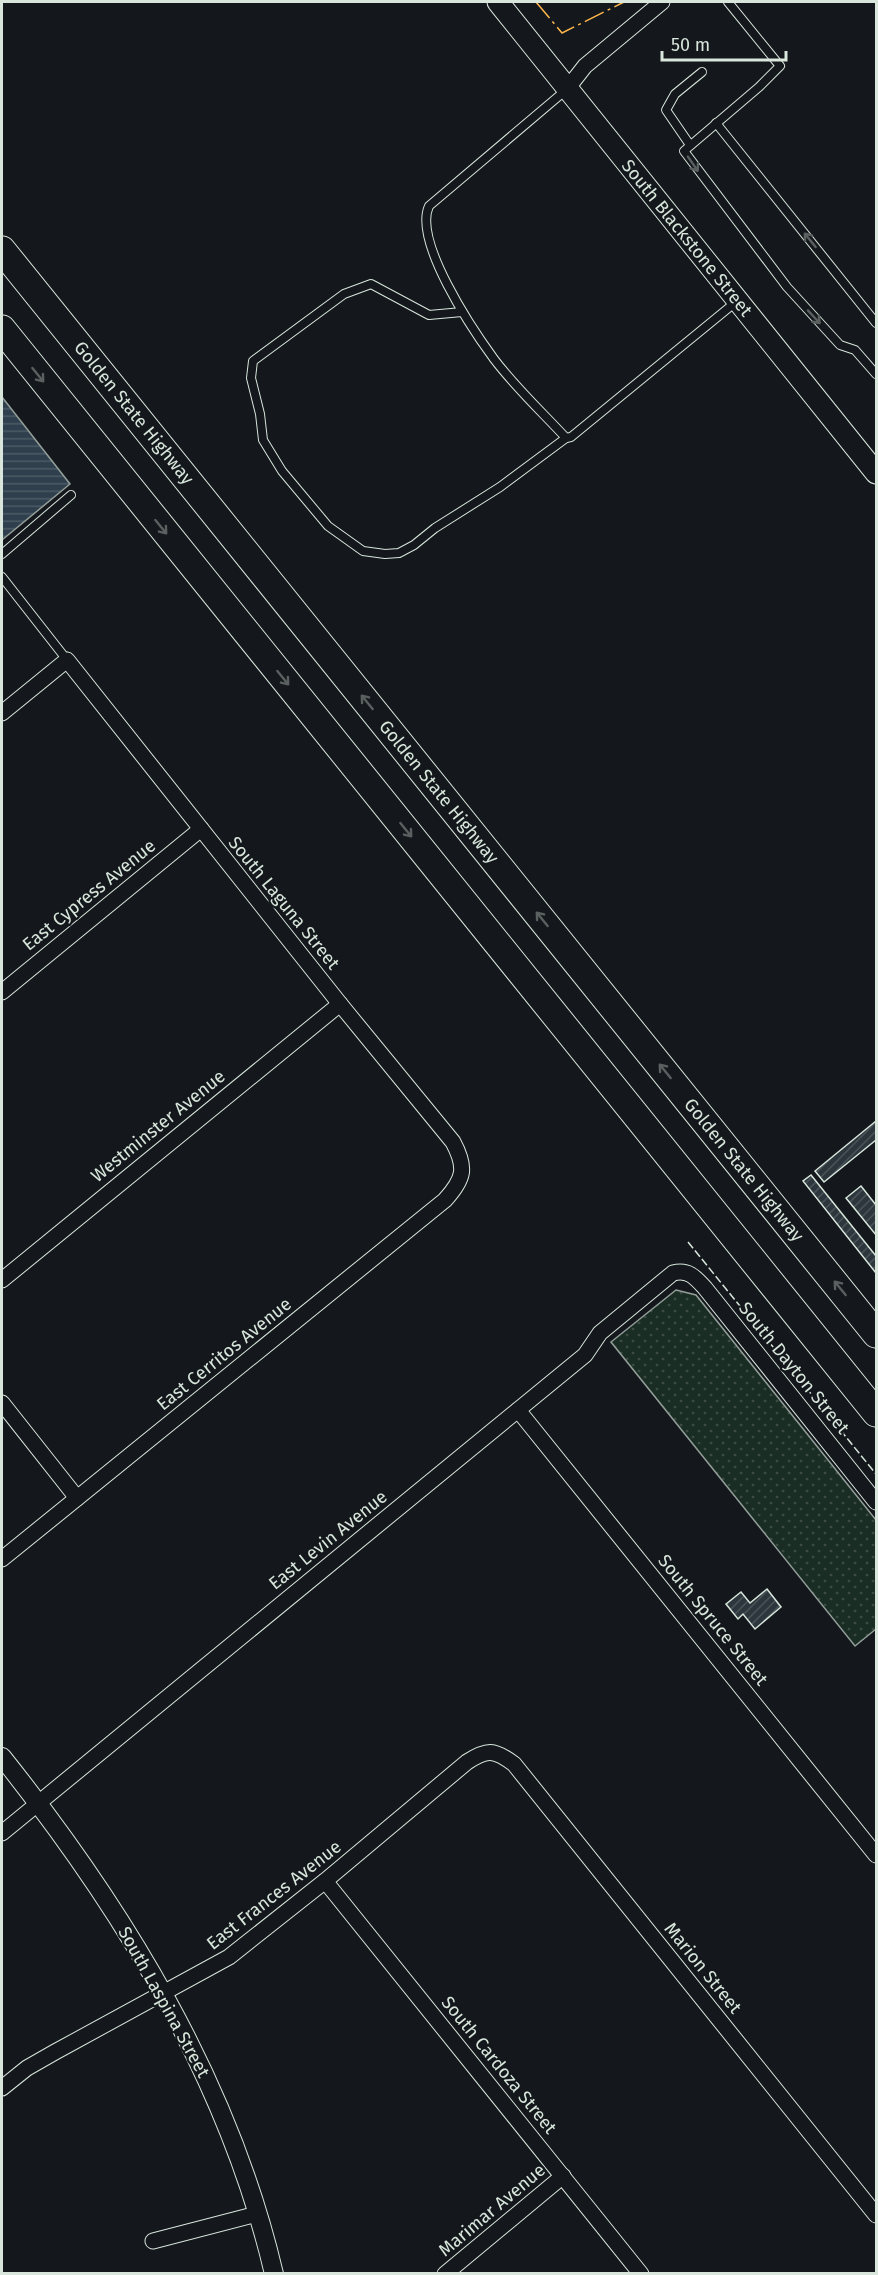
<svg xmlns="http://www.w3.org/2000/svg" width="878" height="2275" font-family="'Fira Sans',sans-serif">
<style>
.grass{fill:url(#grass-dots);stroke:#939e99;stroke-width:1.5}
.water{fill:url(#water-rules);stroke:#939e99;stroke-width:1.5}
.building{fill:url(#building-hatch);stroke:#d8e6dc;stroke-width:1.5}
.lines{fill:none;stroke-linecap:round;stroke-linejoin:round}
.service-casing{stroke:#d8e6dc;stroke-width:10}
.minor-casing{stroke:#d8e6dc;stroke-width:17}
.tertiary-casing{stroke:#d8e6dc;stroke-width:20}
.secondary-casing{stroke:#d8e6dc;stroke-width:23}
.motorway-casing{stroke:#d8e6dc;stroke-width:29}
.service{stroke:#14181c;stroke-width:8}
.minor{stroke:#14181c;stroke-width:15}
.tertiary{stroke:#14181c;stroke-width:18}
.secondary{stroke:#14181c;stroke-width:21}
.motorway{stroke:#14181c;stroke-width:27}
.fence{stroke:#d8e6dc;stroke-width:1.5;stroke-dasharray:8 3;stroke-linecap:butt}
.power{stroke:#ffb74d;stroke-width:1.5;stroke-dasharray:21 4.5 3 4.5;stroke-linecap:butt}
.oneway{stroke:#59605f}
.labels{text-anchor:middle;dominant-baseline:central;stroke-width:4.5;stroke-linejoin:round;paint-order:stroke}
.street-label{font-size:18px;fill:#d8e6dc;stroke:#14181c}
</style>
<defs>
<pattern id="grass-dots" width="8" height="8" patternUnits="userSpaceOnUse" patternTransform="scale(1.5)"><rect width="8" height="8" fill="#1a2d24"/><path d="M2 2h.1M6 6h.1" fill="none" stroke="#3b4b43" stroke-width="1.8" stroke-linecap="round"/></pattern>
<pattern id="water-rules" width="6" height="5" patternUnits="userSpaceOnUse" patternTransform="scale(1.5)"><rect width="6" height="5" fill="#2f3f4d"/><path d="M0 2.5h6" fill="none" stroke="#4c5b66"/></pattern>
<pattern id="building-hatch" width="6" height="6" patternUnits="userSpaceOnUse" patternTransform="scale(1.5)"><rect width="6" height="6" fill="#2c363c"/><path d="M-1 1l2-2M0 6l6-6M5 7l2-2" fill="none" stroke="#4a5358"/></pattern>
</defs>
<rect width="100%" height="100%" fill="#14181c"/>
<path class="grass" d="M676 1290 696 1295 876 1520V1629L855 1646 611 1342Z"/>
<path class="water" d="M2 397 70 484 2 540Z"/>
<g class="building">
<path d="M876 1121V1140L824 1182 815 1171Z"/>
<path d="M811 1175 876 1256V1273L803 1181Z"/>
<path d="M861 1186 876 1205V1235L846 1198Z"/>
<path d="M767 1589 781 1607 755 1629 743 1614 738 1619 726 1604 741 1592 750 1603Z"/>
</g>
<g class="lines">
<defs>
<g id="service">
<path d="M728 2 780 66 759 87 684 151 787 287 840 345 855 350 876 374"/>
<path d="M566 90 429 206C413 241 472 329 494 359 515 387 542 412 566 438L571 437 737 301"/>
<path d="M716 123 876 323"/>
<path d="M690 145 666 110 675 94 702 72"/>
<path d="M462 312 429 315 371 284 344 294 253 361 251 378 260 414 263 440 282 471 328 526 363 551 385 554 399 553 414 545 435 528 500 487 566 438"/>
<path d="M2 554 71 495"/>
<path d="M2 577 67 660"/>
</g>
<g id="minor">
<path d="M567 89 585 66 662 2"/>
<path d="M2 713 67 660 340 1004 453 1142C467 1168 464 1179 445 1200L2 1559"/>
<path d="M2 992 201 829"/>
<path d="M2 1280 340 1004"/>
<path d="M2 1403 77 1498"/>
<path d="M518 1410 876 1855"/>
<path d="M2 1833 585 1355 600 1333 673 1273C688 1269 695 1277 705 1288L876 1502"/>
<path d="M325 1881 641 2274"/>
<path d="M2 2088 27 2068 55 2052 229 1957 325 1881 467 1762C487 1749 494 1749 514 1764L876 2215"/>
<path d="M153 2241 257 2214"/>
<path d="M445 2274 563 2176"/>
</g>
<path id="tertiary" d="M2 1757C124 1910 229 2081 274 2274"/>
<path id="secondary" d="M498 2 876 473"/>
<g id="motorway">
<path d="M2 250 876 1334"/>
<path d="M2 329 876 1413"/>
</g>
</defs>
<use href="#service" class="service-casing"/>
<use href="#minor" class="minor-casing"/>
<use href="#tertiary" class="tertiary-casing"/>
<use href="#secondary" class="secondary-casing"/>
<use href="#motorway" class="motorway-casing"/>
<use href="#service" class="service"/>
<use href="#minor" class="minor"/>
<use href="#tertiary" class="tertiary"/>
<use href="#secondary" class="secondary"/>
<use href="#motorway" class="motorway"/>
<path class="fence" d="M688 1242 876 1474"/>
<path class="power" d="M536 2 562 33 624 2"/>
</g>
<defs><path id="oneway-shaft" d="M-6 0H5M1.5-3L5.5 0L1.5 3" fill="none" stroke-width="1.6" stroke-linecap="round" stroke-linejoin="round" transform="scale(1.5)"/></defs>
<g class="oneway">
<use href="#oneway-shaft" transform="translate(693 164) rotate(55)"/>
<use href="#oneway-shaft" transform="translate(810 240) rotate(-129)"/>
<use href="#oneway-shaft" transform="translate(814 317) rotate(47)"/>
<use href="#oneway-shaft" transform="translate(38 375) rotate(51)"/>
<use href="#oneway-shaft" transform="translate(161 527) rotate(51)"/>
<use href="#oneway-shaft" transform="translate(283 678) rotate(51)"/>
<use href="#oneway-shaft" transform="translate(367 702) rotate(-129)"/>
<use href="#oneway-shaft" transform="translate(406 830) rotate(51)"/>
<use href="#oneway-shaft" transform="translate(542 919) rotate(-129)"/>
<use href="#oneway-shaft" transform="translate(665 1071) rotate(-129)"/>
<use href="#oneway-shaft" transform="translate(840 1288) rotate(-129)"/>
</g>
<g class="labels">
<g class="street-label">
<text transform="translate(687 238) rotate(51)">South Blackstone Street</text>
<text transform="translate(134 413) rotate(51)">Golden State Highway</text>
<text transform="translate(439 792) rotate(51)">Golden State Highway</text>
<text transform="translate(89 895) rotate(-39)">East Cypress Avenue</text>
<text transform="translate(284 903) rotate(51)">South Laguna Street</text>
<text transform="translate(158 1126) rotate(-39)">Westminster Avenue</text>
<text transform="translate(744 1170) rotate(51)">Golden State Highway</text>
<text transform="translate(224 1354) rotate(-39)">East Cerritos Avenue</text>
<text transform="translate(794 1368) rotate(51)">South Dayton Street</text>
<text transform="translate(328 1540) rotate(-39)">East Levin Avenue</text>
<text transform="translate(713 1620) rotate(51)">South Spruce Street</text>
<text transform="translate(274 1895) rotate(-38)">East Frances Avenue</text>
<text transform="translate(703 1968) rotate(51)">Marion Street</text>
<text transform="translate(164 2002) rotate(61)">South Laspina Street</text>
<text transform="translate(499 2065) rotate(51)">South Cardoza Street</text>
<text transform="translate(492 2210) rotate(-40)">Marimar Avenue</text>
</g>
</g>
<rect width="878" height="2275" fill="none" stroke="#d8e6dc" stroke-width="6"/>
<path d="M662 51v9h124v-9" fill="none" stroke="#d8e6dc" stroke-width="3"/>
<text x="671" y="51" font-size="18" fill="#d8e6dc" stroke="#14181c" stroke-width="4.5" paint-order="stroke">50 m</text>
</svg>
